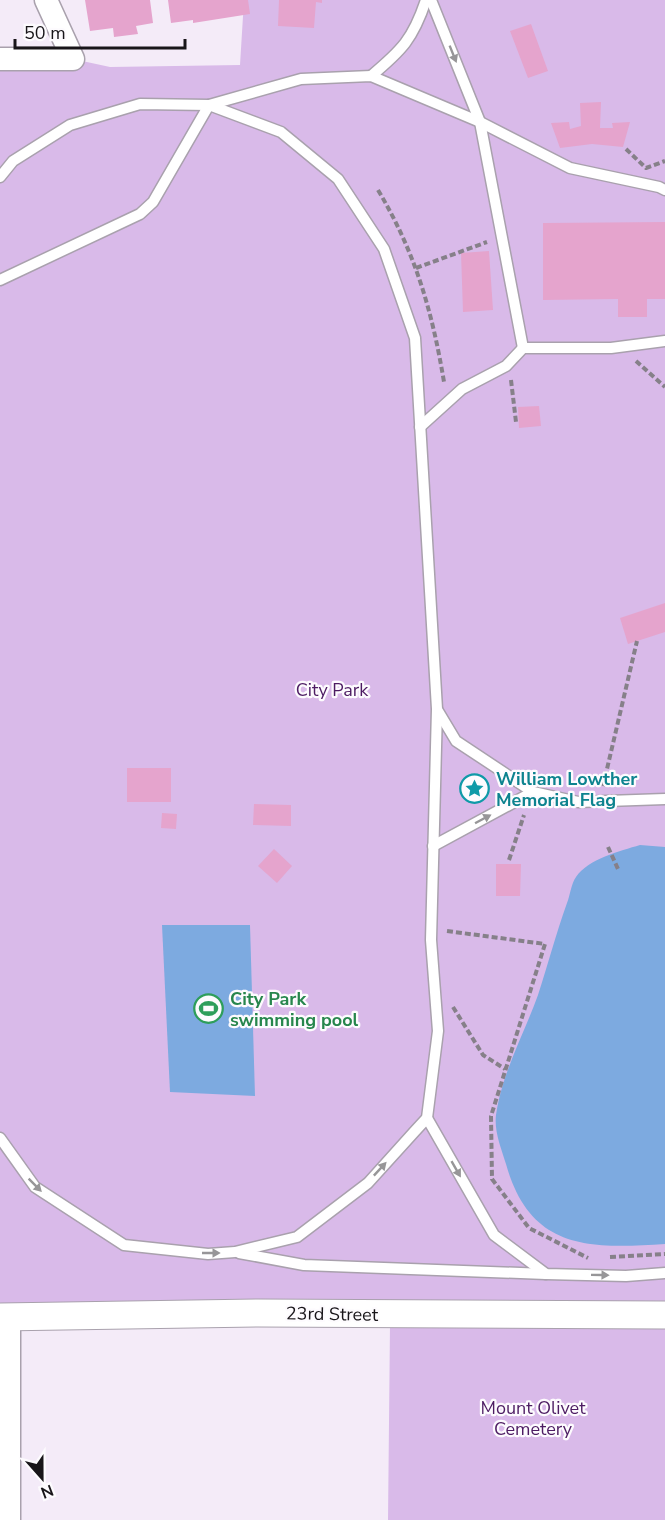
<svg xmlns="http://www.w3.org/2000/svg" width="665" height="1520" font-family="'Nunito Sans',sans-serif">
<style>
.green{fill:#d9bae9}
.water{fill:#7daae0}
.building{fill:#e5a4cd}
.lines{fill:none;stroke-linecap:round;stroke-linejoin:round}
.service-casing{stroke:#a9a1ad;stroke-width:13}
.minor-casing{stroke:#a9a1ad;stroke-width:25}
.tertiary-casing{stroke:#a9a1ad;stroke-width:29}
.path{stroke:#868089;stroke-width:4;stroke-dasharray:6 3;stroke-linecap:butt}
.service{stroke:#fff;stroke-width:10}
.minor{stroke:#fff;stroke-width:22}
.tertiary{stroke:#fff;stroke-width:27}
.oneway{fill:#979698}
.labels{text-anchor:middle;dominant-baseline:central;stroke-width:4.5;stroke-linejoin:round;paint-order:stroke}
.park-label{font-size:18px;fill:#4d1c63;stroke:#fdfbfe}
.culture-label{font-size:18px;font-weight:bold;fill:#0d838f;stroke:#fdfbfe;text-anchor:start}
.leisure-label{font-size:18px;font-weight:bold;fill:#27864d;stroke:#fdfbfe;text-anchor:start}
.street-label{font-size:18px;fill:#181519;stroke:#fdfbfe}
</style>
<rect width="100%" height="100%" fill="#f4ebf8"/>
<path class="green" d="M244 0H665V1520H388L390 1325 0 1317V59H73L110 67 240 65Z"/>
<g class="water">
<path d="M640 845 665 847V1244C589 1249 530 1250 506 1164 501 1148 494 1131 496 1115 502 1073 524 1034 538 995 548 964 556 934 567 903 570 896 571 884 576 877 588 859 620 851 640 845Z"/>
<path d="M162 925H250L255 1096 170 1092Z"/>
</g>
<g class="building">
<path d="M85 0H150L153 23 136 26 138 34 114 37 113 28 90 31Z"/>
<path d="M168 0H248L250 14 193 23V20L171 23Z"/>
<path d="M279 0H322V3L316 2 314 28 278 26Z"/>
<path d="M531 24 548 71 528 78 510 31Z"/>
<path d="M601 102 600 128H613L612 123 630 122 623 147 592 144 560 148 551 123 569 122 570 129 581 126 580 103Z"/>
<path d="M665 222V299H647V317H618V299L543 300V223Z"/>
<path d="M489 251 493 310 463 312 461 253Z"/>
<path d="M539 406 541 426 519 428 518 407Z"/>
<path d="M665 603V632L628 644 620 618Z"/>
<rect x="127" y="768" width="44" height="34"/>
<path d="M254 804 291 805V826L253 825Z"/>
<path d="M162 813 177 814 176 829 161 828Z"/>
<path d="M274 849 292 866 277 883 258 866Z"/>
<path d="M496 864H521L520 896H496Z"/>
</g>
<g class="lines">
<defs>
<g id="service">
<path d="M431 0 480 122 523 348"/>
<path d="M371 76C402 50 413 39 426 0"/>
<path d="M0 177 13 161 70 125 140 104 209 105 281 132 338 179 384 249 415 338 437 709 431 940 438 1031 427 1118 415 1131 368 1183 297 1237 235 1252 208 1254 124 1245 35 1187 0 1138"/>
<path d="M0 280 140 214 153 202 209 105 301 79 371 76 480 122 570 168 659 187 665 190"/>
<path d="M420 427 462 389 506 366 523 348H611L665 341"/>
<path d="M438 711 456 741 533 792 578 802 665 799"/>
<path d="M433 846 533 792"/>
<path d="M427 1118 494 1235 546 1274 626 1276 665 1273"/>
<path d="M239 1253 304 1265 546 1274"/>
</g>
<g id="minor">
<path d="M0 59H73L46 0"/>
<path d="M9 1520V1317"/>
</g>
<path id="tertiary" d="M0 1317 258 1313 665 1315"/>
</defs>
<use href="#service" class="service-casing"/>
<use href="#minor" class="minor-casing"/>
<use href="#tertiary" class="tertiary-casing"/>
<g class="path">
<path d="M626 149 646 168 665 161"/>
<path d="M378 190C415 252 432 310 444 382"/>
<path d="M416 268 487 242"/>
<path d="M636 361 665 387"/>
<path d="M511 380 516 422"/>
<path d="M603 786 637 641"/>
<path d="M608 847 618 869"/>
<path d="M509 860 524 815"/>
<path d="M447 931 545 944 491 1116 492 1179 529 1228 588 1258"/>
<path d="M453 1007 483 1055 505 1069"/>
<path d="M610 1257 665 1254"/>
</g>
<use href="#service" class="service"/>
<use href="#minor" class="minor"/>
<use href="#tertiary" class="tertiary"/>
</g>
<defs><path id="oneway-solid" d="M-6-.8H1V-3.2L6.5 0L1 3.2V.8H-6Z" transform="scale(1.5)"/></defs>
<g class="oneway">
<use href="#oneway-solid" transform="translate(453 54) rotate(68)"/>
<use href="#oneway-solid" transform="translate(483 819) rotate(-28)"/>
<use href="#oneway-solid" transform="translate(380 1169) rotate(-47)"/>
<use href="#oneway-solid" transform="translate(456 1169) rotate(60)"/>
<use href="#oneway-solid" transform="translate(35 1185) rotate(45)"/>
<use href="#oneway-solid" transform="translate(211 1253)"/>
<use href="#oneway-solid" transform="translate(600 1275) rotate(1)"/>
</g>
<defs>
<symbol id="sight-ring" viewBox="-11 -11 22 22"><circle r="9.5" fill="#fdfbfe" stroke="#0f9aa8" stroke-width="1.5"/><path d="M0-6L1.8-2.2L6-1.7L2.9 1.2L3.7 5.4L0 3.3L-3.7 5.4L-2.9 1.2L-6-1.7L-1.8-2.2Z" fill="#0f9aa8"/></symbol>
<symbol id="stadium-ring" viewBox="-11 -11 22 22"><circle r="9.5" fill="#fdfbfe" stroke="#2e9e5b" stroke-width="1.5"/><path d="M0-5a6.5 5 0 1 0 0 10a6.5 5 0 1 0 0-10ZM-3.5-1.8h7v3.6h-7Z" fill="#2e9e5b"/></symbol>
</defs>
<g fill-rule="evenodd">
<use href="#sight-ring" x="458" y="772" width="33" height="33"/>
<use href="#stadium-ring" x="192" y="992" width="33" height="33"/>
</g>
<g class="labels">
<g class="park-label">
<text x="332" y="690">City Park</text>
<text x="533" y="1408">Mount Olivet<tspan x="533" dy="21">Cemetery</tspan></text>
</g>
<g class="culture-label">
<text x="496" y="779">William Lowther<tspan x="496" dy="21">Memorial Flag</tspan></text>
</g>
<g class="leisure-label">
<text x="230" y="999">City Park<tspan x="230" dy="21">swimming pool</tspan></text>
</g>
<g class="street-label">
<text transform="translate(332 1314) rotate(1)">23rd Street</text>
</g>
</g>
<g transform="translate(42 1478) rotate(159)" stroke="#fdfbfe" stroke-width="4.5" paint-order="stroke">
<path d="M0-4.5L10 22L0 15L-10 22Z" fill="#181519"/>
<text y="-9" font-size="16" font-weight="bold" text-anchor="middle" fill="#181519">N</text>
</g>
<path d="M15 39v9h170v-9" fill="none" stroke="#181519" stroke-width="3"/>
<text x="24" y="39" font-size="18" fill="#181519" stroke="#fdfbfe" stroke-width="4.5" paint-order="stroke">50 m</text>
</svg>
